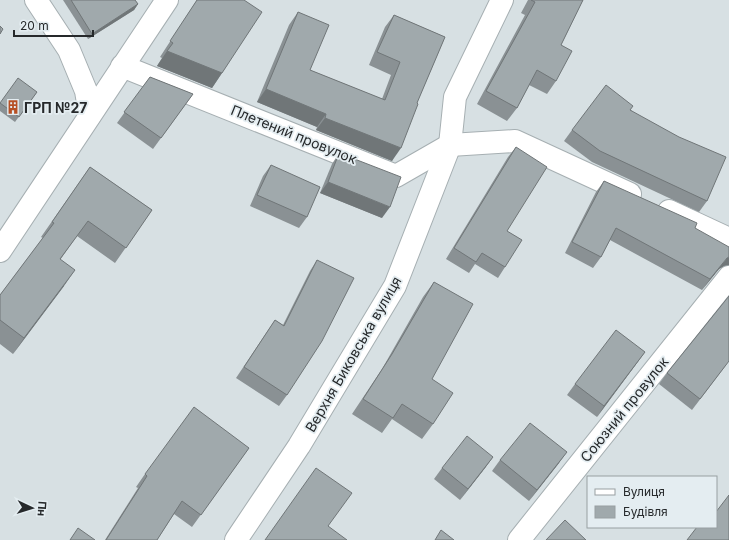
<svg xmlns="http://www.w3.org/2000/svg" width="729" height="540" font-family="Inter,sans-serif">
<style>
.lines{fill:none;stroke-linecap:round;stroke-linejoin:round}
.minor-casing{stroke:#a6afb2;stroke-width:24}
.minor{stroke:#fff;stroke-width:22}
.wall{fill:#8a9194}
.shaded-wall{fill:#707678}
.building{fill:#a0a9ac;stroke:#707678}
.labels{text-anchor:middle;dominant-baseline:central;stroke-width:3.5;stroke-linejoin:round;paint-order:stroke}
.poi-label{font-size:14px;font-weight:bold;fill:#26292b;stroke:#e4edf1;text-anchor:start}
.street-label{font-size:14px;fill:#26292b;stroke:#e4edf1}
</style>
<rect width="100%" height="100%" fill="#d7e0e3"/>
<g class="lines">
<defs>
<g id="minor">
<path d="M36 0 69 50 86 91 90 115"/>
<path d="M122 66 396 176 450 145 515 141 630 194"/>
<path d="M669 211 729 239"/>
<path d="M0 251 167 0"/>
<path d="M236 540 299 446 395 286 450 145 455 97 502 0"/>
<path d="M519 540 729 277"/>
</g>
</defs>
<use href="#minor" class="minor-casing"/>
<use href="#minor" class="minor"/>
</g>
<g class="wall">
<path d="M63 0H135L138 4 134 10 88 39Z"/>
<path d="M197 0H244L222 73 212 88 157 66 162 58 160 57Z"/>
<path d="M528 0H583L561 45 556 81 547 94 529 85 517 108 507 121 477 104 525 15 521 13Z"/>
<path d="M298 12 310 70 382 99 391 75 369 65 385 27 394 15 445 37 392 161 316 130 317 127 257 102 289 25Z"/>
<path d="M150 77 193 94 153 149 117 123Z"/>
<path d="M37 92 15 122 0 111V103Z"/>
<path d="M631 110 707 201 699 212 592 162 564 141 572 130Z"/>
<path d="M516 147 507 231 505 267 498 278 475 264 469 273 446 259 508 157Z"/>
<path d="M339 153 382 218 320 193 332 164Z"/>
<path d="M271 165 307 217 299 228 250 206 263 176Z"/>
<path d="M90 167 152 210 115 263 77 236 60 260 64 286 13 354 0 344V295L43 238 41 237Z"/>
<path d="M604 181 695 228 724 266 719 269 702 290 610 240 601 257 593 268 565 253 596 192Z"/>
<path d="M317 260 287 395 279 406 236 378 275 320 283 325 310 271Z"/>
<path d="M434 282 432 379 433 424 422 439 392 419 382 433 352 414 382 369 423 297Z"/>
<path d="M645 352 597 417 567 395 575 384Z"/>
<path d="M726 365 692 410 659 384 667 373Z"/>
<path d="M249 448 192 527 174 514 157 540H105L138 488 136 487 145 474Z"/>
<path d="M493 457 485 468 460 500 434 479 442 468Z"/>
<path d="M500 460 559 463 529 501 492 471Z"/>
</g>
<g class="shaded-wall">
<path d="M138 4 134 10 88 39 92 34Z"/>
<path d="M167 51 222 73 212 88 157 66Z"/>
<path d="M266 89 326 114 317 127 257 102Z"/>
<path d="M325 118 401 148 392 161 316 130Z"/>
<path d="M328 182 390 207 382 218 320 193Z"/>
<path d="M729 257V265L724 266 719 269 702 290 710 279 727 258Z"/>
<path d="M75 270 64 286 13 354 24 338Z"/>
<path d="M645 352 637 363 597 417 604 406Z"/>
<path d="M567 452 559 463 529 501 537 490Z"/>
<path d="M493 457 485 468 460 500 468 489Z"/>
</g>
<g class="building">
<path d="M71 0H135L138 4 92 34Z"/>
<path d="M197 0H244L262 12 222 73 167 51 173 43 170 41Z"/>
<path d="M531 0H583L561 45 572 51 556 81 537 70 517 108 486 91 535 2Z"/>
<path d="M298 12 329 25 310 70 385 100 400 62 377 52 394 15 445 37 417 103 418 104 401 148 325 118 326 114 266 89Z"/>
<path d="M0 26 3 29 0 34Z"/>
<path d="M150 77 193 94 161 138 124 112Z"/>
<path d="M18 78 37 92 19 117 0 103Z"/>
<path d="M606 85 633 106 630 110 679 137 726 157 707 201 600 151 572 130Z"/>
<path d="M516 147 547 167 507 231 522 240 505 267 482 253 476 262 454 248Z"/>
<path d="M339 153 401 177 390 207 328 182Z"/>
<path d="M271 165 320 187 307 217 257 195Z"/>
<path d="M90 167 152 210 126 248 88 221 60 259 75 270 24 338 0 320V295L54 223 52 222Z"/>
<path d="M604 181 697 223 695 228 729 247V257L727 258 710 279 616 228 601 257 572 242Z"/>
<path d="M317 260 354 278 322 341 287 395 244 367 275 320 284 326Z"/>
<path d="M434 282 473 304 432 379 453 393 433 424 402 404 393 418 363 399 392 354Z"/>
<path d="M729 296V361L700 399 667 373Z"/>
<path d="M616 330 645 352 604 406 575 384Z"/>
<path d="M194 407 249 448 201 515 182 501 157 540H106L147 476 145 474Z"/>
<path d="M530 423 567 452 537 490 500 460Z"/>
<path d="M467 436 493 457 468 489 442 468Z"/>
<path d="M316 468 352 493 328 526 347 540H265Z"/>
<path d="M729 495V540H687L697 527H702L703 528 704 527H716V512Z"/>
<path d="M565 520 586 540H546Z"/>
<path d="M78 528 95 540H70Z"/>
<path d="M441 530 454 540H435Z"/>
</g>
<defs>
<symbol id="building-bare" viewBox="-9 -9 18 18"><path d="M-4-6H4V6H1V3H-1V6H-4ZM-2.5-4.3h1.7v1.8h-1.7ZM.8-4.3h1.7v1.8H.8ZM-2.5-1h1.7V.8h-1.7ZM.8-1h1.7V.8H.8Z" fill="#b65024" stroke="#e4edf1" stroke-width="2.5" paint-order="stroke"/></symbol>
</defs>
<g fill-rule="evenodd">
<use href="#building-bare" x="3" y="97" width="20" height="20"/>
</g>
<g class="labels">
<g class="poi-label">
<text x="24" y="107">ГРП №27</text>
</g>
<g class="street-label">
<text transform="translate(294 134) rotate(22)">Плетений провулок</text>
<text transform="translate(353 354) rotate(-60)">Верхня Биковська вулиця</text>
<text transform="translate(624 409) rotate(-51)">Союзний провулок</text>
</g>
</g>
<rect x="587" y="476" width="130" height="52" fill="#e4edf1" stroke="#989fa2"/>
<rect x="595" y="489" width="20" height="6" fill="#ffffff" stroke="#989fa2"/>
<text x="623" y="496" font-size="12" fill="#26292b">Вулиця</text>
<rect x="595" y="506" width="20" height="12" fill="#a0a9ac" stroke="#989fa2"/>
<text x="623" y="516" font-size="12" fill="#26292b">Будівля</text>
<g transform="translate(32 508) rotate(94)" stroke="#e4edf1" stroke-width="3" paint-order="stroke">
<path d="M0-3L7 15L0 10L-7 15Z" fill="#26292b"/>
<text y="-6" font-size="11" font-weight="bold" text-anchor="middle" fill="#26292b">Пн</text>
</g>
<path d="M14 30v6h79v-6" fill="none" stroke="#26292b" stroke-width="2"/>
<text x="20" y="30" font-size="12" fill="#26292b" stroke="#e4edf1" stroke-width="3" paint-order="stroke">20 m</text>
</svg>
